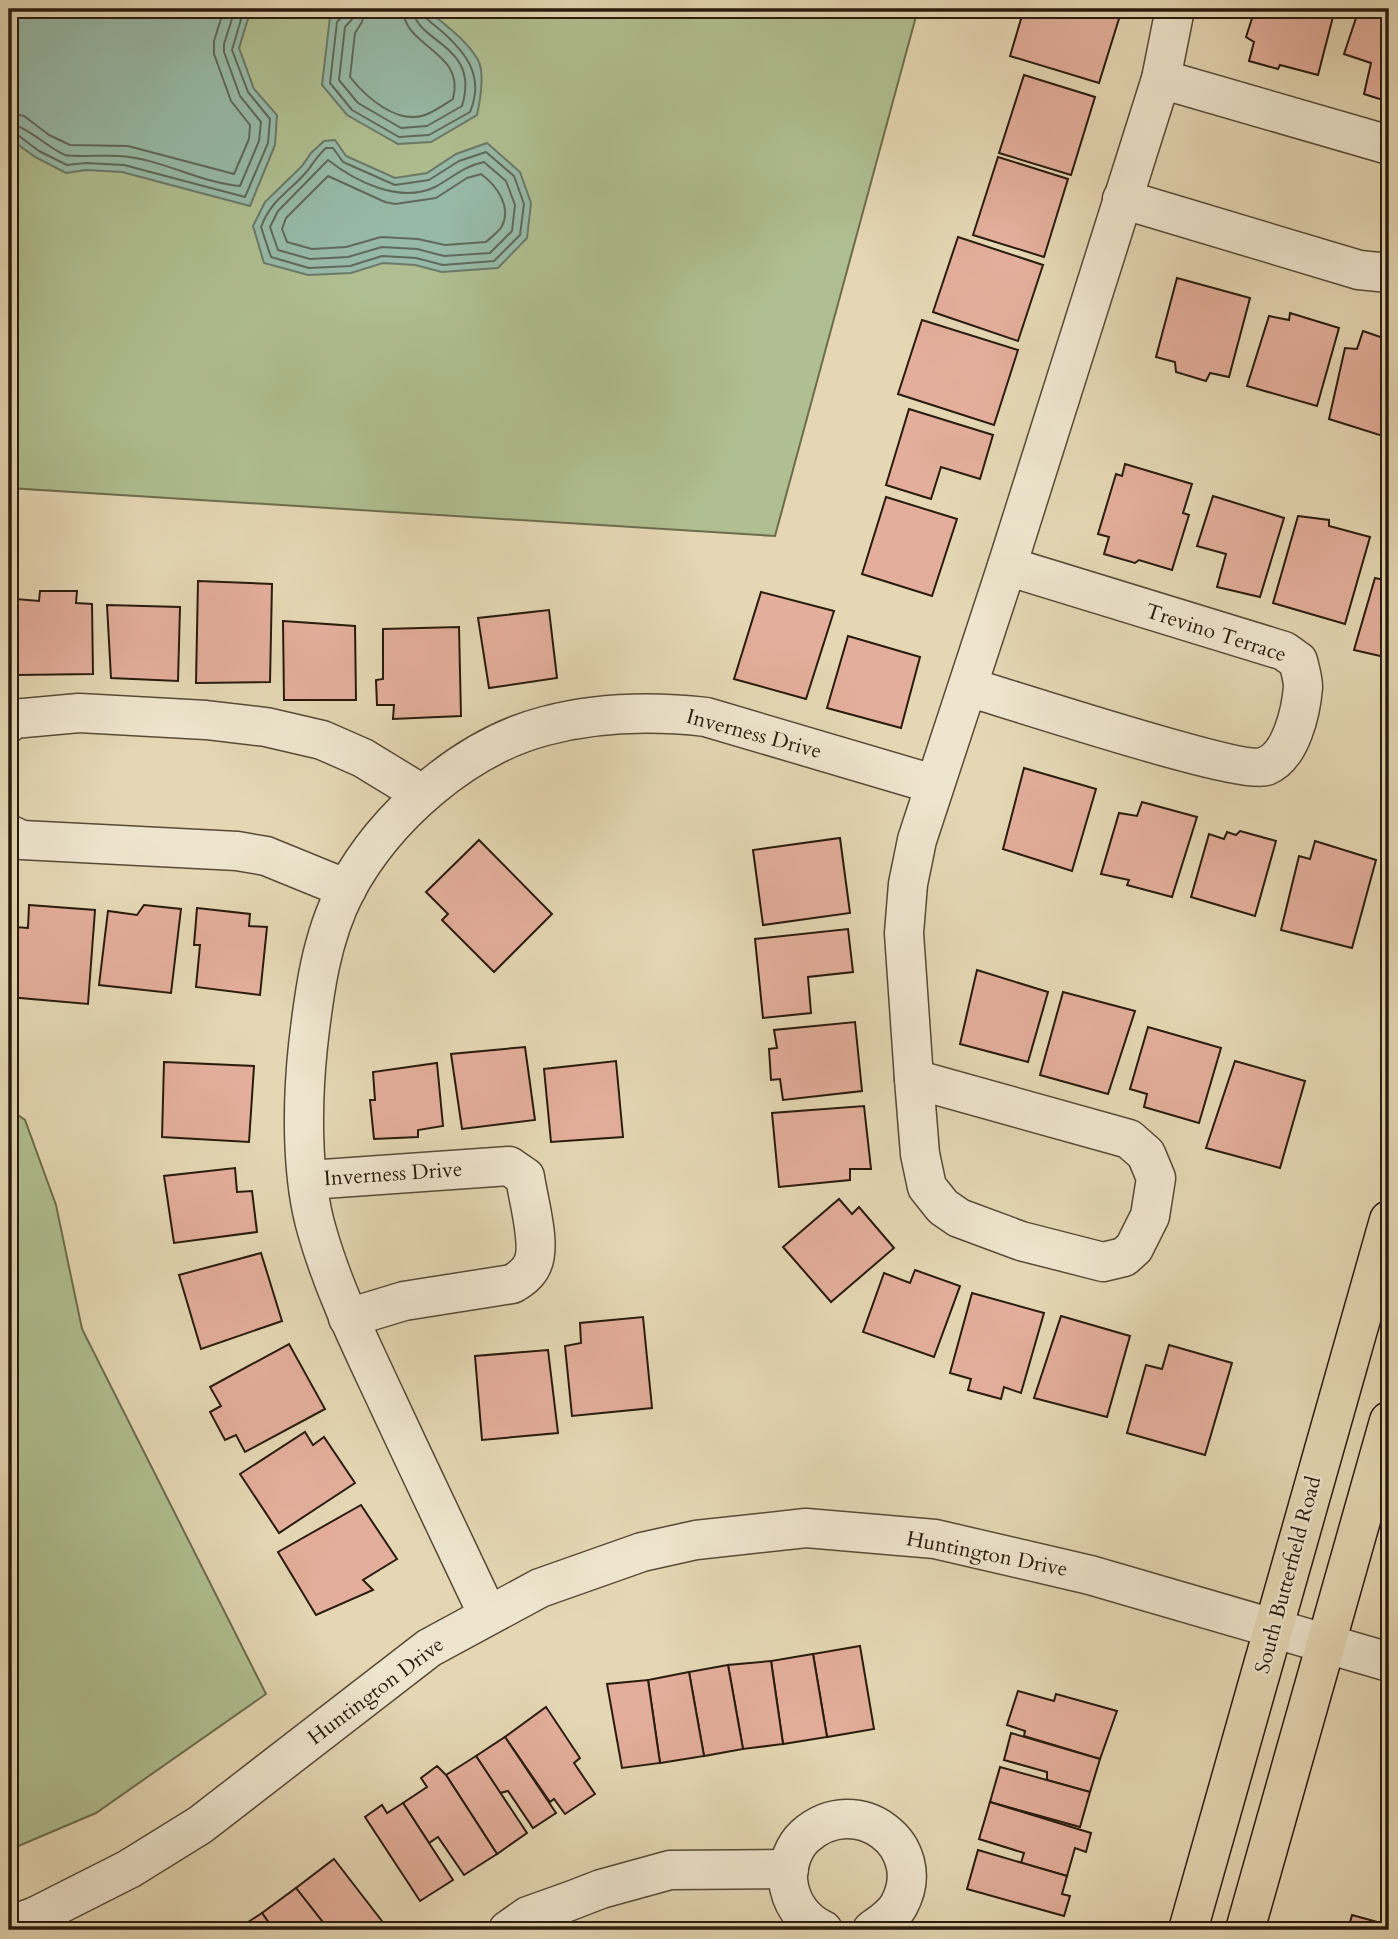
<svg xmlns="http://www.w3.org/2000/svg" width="1398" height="1939" font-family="Cardo,serif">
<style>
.green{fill:#b0bf91;stroke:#6d6d4e;stroke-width:2}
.water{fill:#97baa8;stroke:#6b7a6a;stroke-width:2}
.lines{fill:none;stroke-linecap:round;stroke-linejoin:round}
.shore{stroke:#606a5a;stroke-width:2}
.building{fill:#e3ae9b;stroke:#2a1b0c;stroke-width:2}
.minor-casing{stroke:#594a36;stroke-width:41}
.major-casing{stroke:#2a1b0c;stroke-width:41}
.minor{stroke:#eee5ce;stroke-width:38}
.major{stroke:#e5d7b4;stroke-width:38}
.labels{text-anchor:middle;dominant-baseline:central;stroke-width:5;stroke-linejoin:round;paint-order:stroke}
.street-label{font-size:21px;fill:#2a1b0c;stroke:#eee5ce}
</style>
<rect width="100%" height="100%" fill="#e5d7b4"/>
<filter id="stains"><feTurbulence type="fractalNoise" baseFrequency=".00286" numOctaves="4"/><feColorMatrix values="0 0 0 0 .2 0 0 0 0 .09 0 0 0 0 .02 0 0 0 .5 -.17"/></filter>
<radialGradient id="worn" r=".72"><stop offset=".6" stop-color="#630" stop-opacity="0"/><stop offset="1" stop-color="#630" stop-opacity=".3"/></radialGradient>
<g class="green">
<path d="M9 9H918L775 536 9 488Z"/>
<path d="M9 1109 25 1120 56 1205 82 1329 266 1694 96 1813 9 1850Z"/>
</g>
<g class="water">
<path d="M9 9H251L239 48 254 89 277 115 275 145 250 206 122 172 86 170 66 173 35 157 9 138Z"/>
<path d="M342 9H426C444 24 466 39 478 60 485 73 480 101 477 115L431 142 398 144 347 115 322 85 330 17Z"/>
<path d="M335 140 346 156 395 178 427 173 456 154 487 143 520 172 531 203 527 238 498 268 442 272 415 265 383 263 351 273 308 275 264 263 253 226 265 202 302 166 311 153 324 141Z"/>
</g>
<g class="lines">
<g class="shore">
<path d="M345 9 344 15 337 22 330 83 352 110 399 137 429 135 470 112C485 76 466 52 439 29 432 23 423 18 422 9"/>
<path d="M354 9 353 18 345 27 339 80 358 103 401 128 427 126 462 106C481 44 415 43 413 9"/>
<path d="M365 9 362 22 355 33 350 77C366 97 397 125 425 115 434 112 445 104 453 99 466 51 404 48 403 9"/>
<path d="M9 113 24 116 49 135 70 145 128 146 234 174 249 139 250 125 231 101 214 54V41L224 9"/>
<path d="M9 124C26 125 48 148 65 155 71 157 109 155 119 156 160 158 200 183 240 186L259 141 261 122 240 96 224 52V44L235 9"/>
<path d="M9 133H15L39 151 67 165 86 163 124 165 245 197 268 143 270 119 248 92 232 50 244 9"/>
<path d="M326 148H333L343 162 395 185 429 180 459 161 486 152 514 176 524 204 520 235 494 261 443 265 416 258 382 256 350 266 309 268 271 257 261 227C272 198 290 192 308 170 314 162 318 155 326 148Z"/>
<path d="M328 160C355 181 399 204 435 187 452 178 464 166 484 162L506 181 515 205 512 231 490 253 444 256 417 249 382 247 348 257 310 259 278 250 270 227 278 211Z"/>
<path d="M481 174C496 185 512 206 502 226 499 232 490 238 486 242L445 245 418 239 381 237 346 247 312 249 287 242 282 229 286 218 328 176 385 202 395 204 436 198 467 178Z"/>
</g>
</g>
<g class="building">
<path d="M1024 9H1122L1099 83 1010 56Z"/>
<path d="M1255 9H1335L1318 75 1280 65 1278 69 1249 61 1254 42 1246 37Z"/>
<path d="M1359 9H1389V102L1364 94 1371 63 1344 54Z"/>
<path d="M1024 75 1095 97 1071 175 999 153Z"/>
<path d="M998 157 1068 179 1044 257 973 235Z"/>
<path d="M958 237 1043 265 1018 341 933 312Z"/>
<path d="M1177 278 1250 298 1229 377 1210 373 1206 381 1176 372 1175 362 1156 357Z"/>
<path d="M1290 313 1339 328 1317 406 1247 386 1269 316 1289 320Z"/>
<path d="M922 320 1018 350 994 425 898 394Z"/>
<path d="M1363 331 1389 340V438L1329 419 1345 348 1357 349Z"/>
<path d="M909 409 993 435 980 479 941 467 931 499 886 485Z"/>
<path d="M1125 464 1192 484 1183 513 1189 515 1172 570 1139 560 1135 563 1104 554 1109 537 1098 534 1116 474 1122 476Z"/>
<path d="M1213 496 1284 518 1260 597 1217 587 1226 554 1197 546Z"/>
<path d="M886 497 957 519 932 596 862 574Z"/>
<path d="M1298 516 1329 520V526L1370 537 1345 624 1273 603Z"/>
<path d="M1375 578 1389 581V658L1354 650Z"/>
<path d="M198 581 272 584 270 682 196 683Z"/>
<path d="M40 591H77L76 603 92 604 93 674 17 675 16 599 39 601Z"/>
<path d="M761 592 834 611 806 699 734 679Z"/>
<path d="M107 605 180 607 178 681 111 678Z"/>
<path d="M549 610 557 678 489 688 478 618Z"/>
<path d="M283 621 355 626 356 700H284Z"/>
<path d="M459 627 461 716 393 719 394 705H377L376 680 383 679V629Z"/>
<path d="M848 636 920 657 901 728 827 708Z"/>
<path d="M1024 768 1096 789 1072 871 1003 849Z"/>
<path d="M1142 802 1197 817 1172 897 1127 885 1129 880 1101 874 1119 813 1137 816Z"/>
<path d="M1240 831 1276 841 1255 916 1191 897 1209 834 1224 839 1227 832 1236 835Z"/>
<path d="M840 838 850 913 763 925 753 850Z"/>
<path d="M479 840 552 914 494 972 442 920 448 914 426 892Z"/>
<path d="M1315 841 1376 860 1352 948 1281 930 1299 856 1310 859Z"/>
<path d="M29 905 95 910 88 1004 9 997 14 927 28 928Z"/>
<path d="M144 905 181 909 171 993 99 985 108 911 137 915Z"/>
<path d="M197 908 250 914 249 926 267 927 260 995 196 987 200 945H194Z"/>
<path d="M848 929 853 972 808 977 811 1013 763 1018 755 939Z"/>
<path d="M977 970 1048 992 1028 1062 960 1044Z"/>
<path d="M1063 992 1135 1011 1108 1094 1040 1075Z"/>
<path d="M855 1022 862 1091 783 1100 780 1079 771 1080 769 1049 777 1048 774 1030Z"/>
<path d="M1148 1027 1221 1048 1199 1123 1144 1107 1147 1094 1130 1089Z"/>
<path d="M525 1047 535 1120 462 1129 451 1054Z"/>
<path d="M616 1061 623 1137 551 1142 544 1069Z"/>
<path d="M1235 1061 1305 1081 1280 1168 1206 1148Z"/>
<path d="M164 1062 254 1066 249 1142 162 1137Z"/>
<path d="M437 1063 443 1126 418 1130V1137L374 1139 370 1100H375L373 1072Z"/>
<path d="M864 1106 871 1169H850V1180L779 1187 772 1113Z"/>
<path d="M235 1168 237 1192 252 1191 257 1232 174 1243 164 1176Z"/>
<path d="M839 1199 852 1214 859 1207 894 1248 831 1302 783 1247Z"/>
<path d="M261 1253 282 1321 201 1349 179 1275Z"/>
<path d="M915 1270 960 1286 934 1357 863 1332 884 1273 910 1283Z"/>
<path d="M972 1293 1044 1313 1021 1393 1004 1387 1001 1399 968 1390 971 1379 950 1373Z"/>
<path d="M1061 1316 1130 1336 1107 1417 1034 1398Z"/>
<path d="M643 1317 652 1408 572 1416 565 1346 581 1343 580 1323Z"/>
<path d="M289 1344 325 1409 245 1452 236 1435 225 1440 210 1412 221 1406 210 1387Z"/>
<path d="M1169 1345 1232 1363 1205 1455 1127 1433 1146 1365 1162 1369Z"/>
<path d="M548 1350 558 1433 482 1440 475 1356Z"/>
<path d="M305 1432 313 1445 324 1437 355 1483 279 1533 240 1474Z"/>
<path d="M361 1505 397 1559 363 1580 373 1590 316 1615 278 1552Z"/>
<path d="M860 1646 874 1729 827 1737 813 1654Z"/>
<path d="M813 1654 827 1737 783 1744 771 1661Z"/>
<path d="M771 1661 783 1744 743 1749 728 1665Z"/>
<path d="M728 1665 743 1749 704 1756 689 1672Z"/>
<path d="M689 1672 704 1756 660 1763 648 1680Z"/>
<path d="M648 1680 660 1763 622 1768 607 1684Z"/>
<path d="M1018 1691 1054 1701 1056 1694 1117 1711 1100 1759 1024 1736 1025 1731 1007 1725Z"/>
<path d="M546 1707 580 1758 574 1763 595 1794 565 1814 554 1799 550 1802 505 1737Z"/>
<path d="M1011 1733 1100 1759 1090 1792 1047 1780V1772L1004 1760Z"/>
<path d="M505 1737 556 1813 533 1828 508 1791 500 1793 476 1756Z"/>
<path d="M476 1756 527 1833 497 1854 446 1775Z"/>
<path d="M437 1766 446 1775 497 1854 464 1875 438 1837 429 1843 403 1803 427 1787 421 1778Z"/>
<path d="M1000 1767 1090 1792 1080 1827 990 1802Z"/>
<path d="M990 1802 1091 1833 1086 1852 1075 1848 1067 1876 1021 1863 1024 1853 979 1839Z"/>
<path d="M403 1803 453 1880 420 1901 365 1817 382 1805 387 1813Z"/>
<path d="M978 1850 1067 1876 1062 1894 1070 1896 1064 1916 967 1889Z"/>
<path d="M334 1859 385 1925 378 1930H329L296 1888Z"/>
<path d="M296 1888 329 1930H274L262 1913Z"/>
<path d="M1385 1909 1389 1910V1930H1348L1352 1915 1381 1923Z"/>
<path d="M262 1913 274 1930H236Z"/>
</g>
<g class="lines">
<defs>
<g id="minor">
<path d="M1161 79 1389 145"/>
<path d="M1122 199 1359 270 1389 273"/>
<path d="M968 687C1010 699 1241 776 1266 766 1291 756 1301 712 1303 687 1303 679 1300 669 1298 661L1284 651 1007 566"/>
<path d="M9 723 13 719 79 713 206 720 266 727 322 740 363 758 422 794"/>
<path d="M9 834 22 840 237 851 266 856 347 889"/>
<path d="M914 1079 904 933 908 884 917 840 1007 566 1161 79 1175 9"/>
<path d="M914 1079 1129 1139 1146 1154 1156 1178 1150 1216 1134 1248 1124 1257 1103 1262 1021 1241 959 1218 943 1207 927 1187 920 1154Z"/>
<path d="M309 1180 509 1166 525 1177C528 1199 542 1246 532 1265 528 1274 521 1279 512 1284L404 1301 348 1318"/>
<path d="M488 1615C455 1545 421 1474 388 1403 362 1347 334 1291 317 1231 301 1177 302 1103 308 1046 314 993 321 938 346 890 385 817 464 747 545 726 598 712 652 711 706 717L933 784"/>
<path d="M9 1926 36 1916 129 1869 200 1825 429 1648 540 1588 642 1552 696 1540 806 1528 935 1539 1090 1575 1389 1662"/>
<path d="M508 1930 528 1916 570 1901 601 1889 670 1870 789 1869"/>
<path d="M823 1930C803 1921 790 1902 788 1880 787 1864 794 1846 805 1836 857 1790 931 1846 899 1905 893 1916 882 1923 872 1930"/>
</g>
<g id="major">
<path d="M1188 1930 1389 1220"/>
<path d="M1245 1930 1389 1421"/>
</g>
</defs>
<use href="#minor" class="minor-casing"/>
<use href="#major" class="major-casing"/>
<use href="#minor" class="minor"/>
<use href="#major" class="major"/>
</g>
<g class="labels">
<g class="street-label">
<text transform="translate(1216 633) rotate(18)">Trevino Terrace</text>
<text transform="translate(754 734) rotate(15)">Inverness Drive</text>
<text transform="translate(393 1174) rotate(-4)">Inverness Drive</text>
<text transform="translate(987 1554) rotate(11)">Huntington Drive</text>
<text transform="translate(1288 1575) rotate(-75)">South Butterfield Road</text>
<text transform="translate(376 1691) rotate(-37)">Huntington Drive</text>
</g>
</g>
<rect width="1398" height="1939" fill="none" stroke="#e5d7b4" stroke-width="35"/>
<rect x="10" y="10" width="1377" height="1918" fill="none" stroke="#2a1b0c" stroke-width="3.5"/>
<rect x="18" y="18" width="1363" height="1904" fill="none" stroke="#2a1b0c" stroke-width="2"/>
<rect width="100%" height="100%" filter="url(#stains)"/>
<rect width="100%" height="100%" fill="url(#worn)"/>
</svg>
